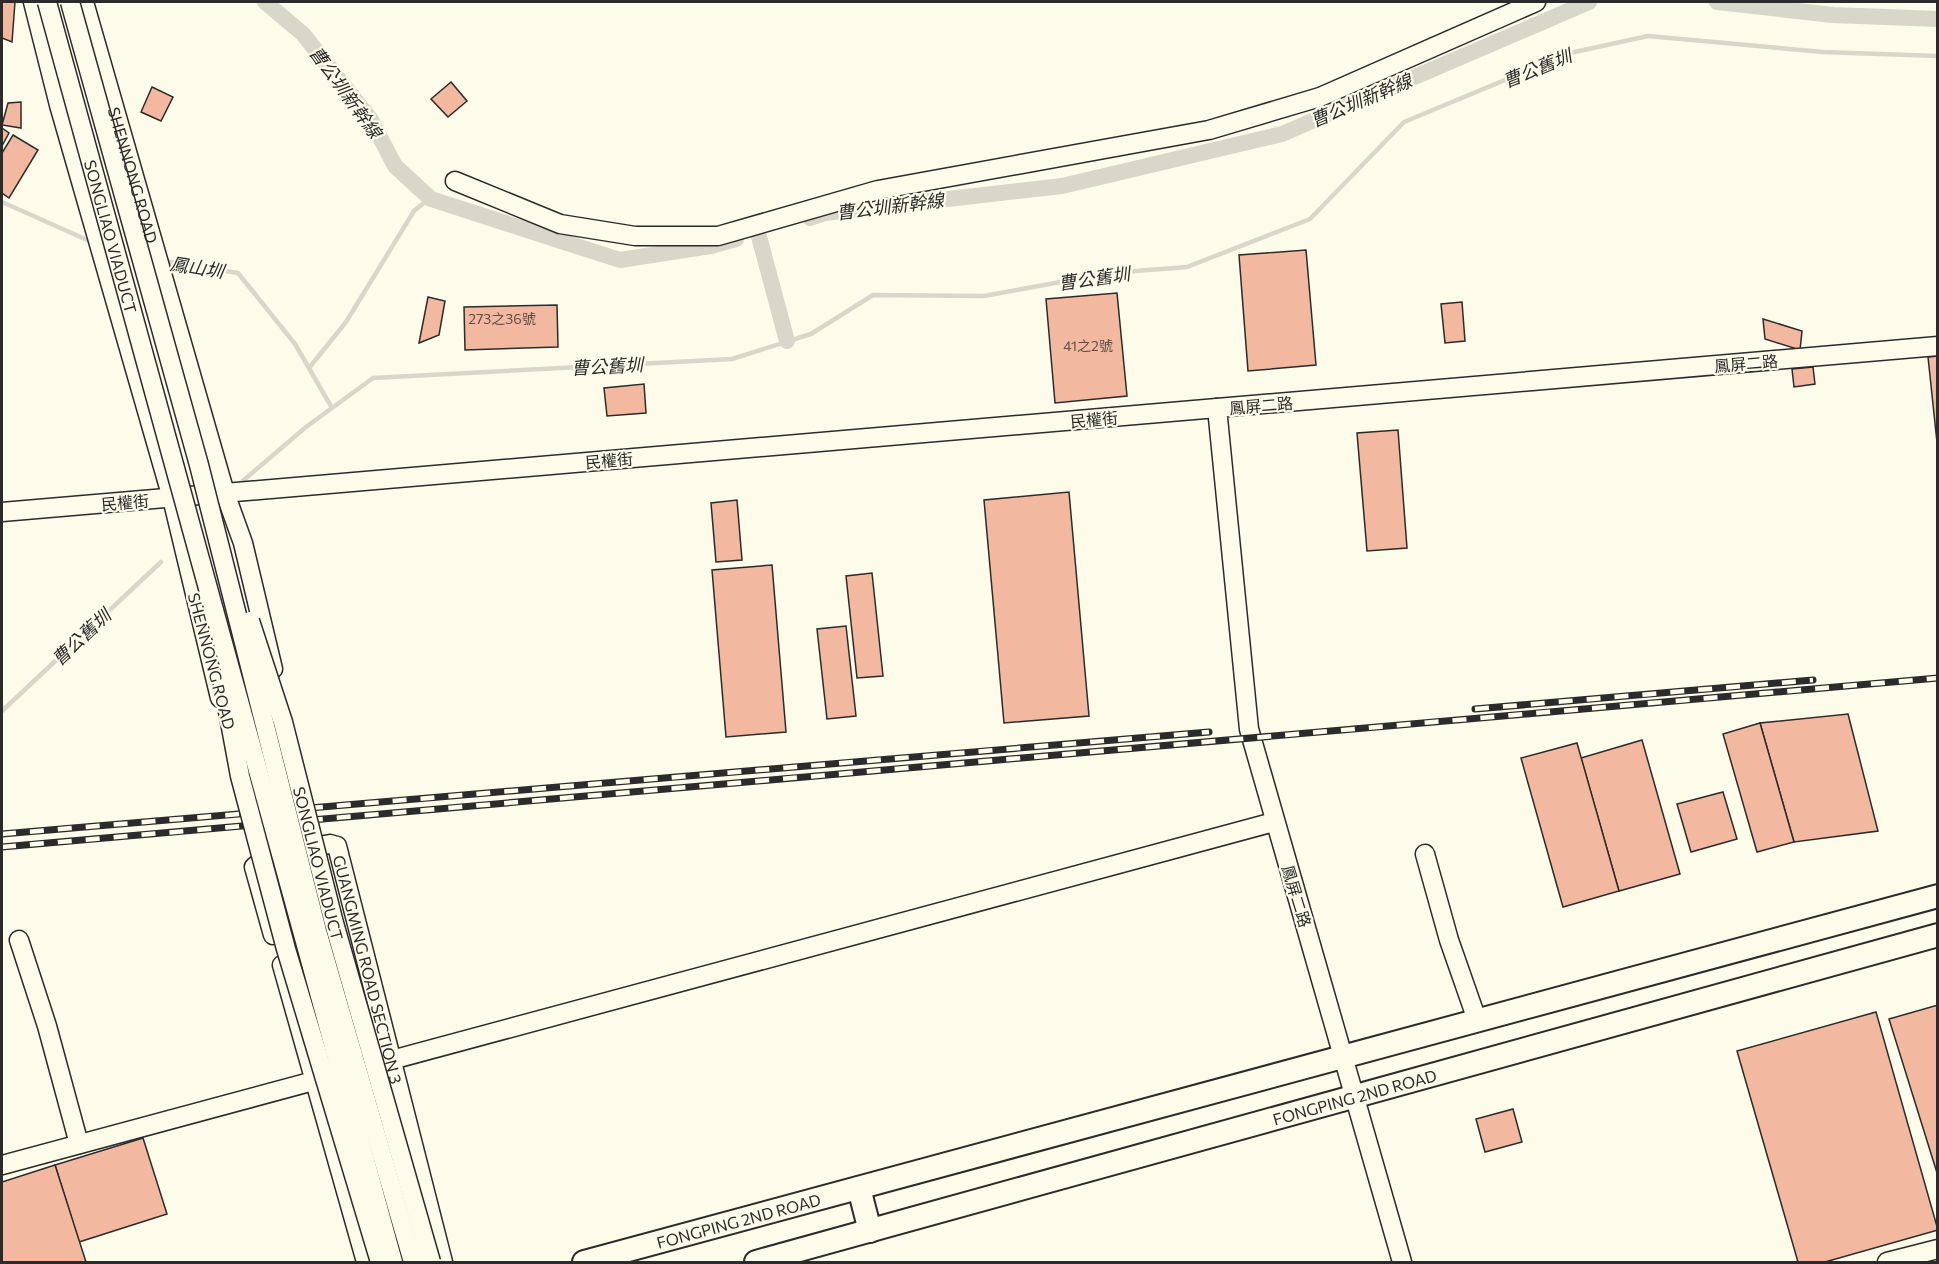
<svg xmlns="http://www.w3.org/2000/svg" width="1939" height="1264" font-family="Commissioner,'Noto Sans TC',sans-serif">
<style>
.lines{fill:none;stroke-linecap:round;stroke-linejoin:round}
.stream{stroke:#d8d7c9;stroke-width:4.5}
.canal{stroke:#d8d7c9;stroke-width:16}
.building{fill:#f2b8a0;stroke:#2b2b2b;stroke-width:1.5}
.minor-casing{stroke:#2b2b2b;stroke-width:21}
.major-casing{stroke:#2b2b2b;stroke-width:26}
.minor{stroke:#fdfbea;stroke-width:18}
.major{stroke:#fdfbea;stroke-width:22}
.rail-casing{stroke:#2b2b2b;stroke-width:7}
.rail{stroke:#fdfbea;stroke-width:4.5;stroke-dasharray:14;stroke-linecap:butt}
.minor-bridge-casing{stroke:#2b2b2b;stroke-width:21;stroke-linecap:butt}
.minor-bridge{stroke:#fdfbea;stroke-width:18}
.labels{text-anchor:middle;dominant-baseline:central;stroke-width:4.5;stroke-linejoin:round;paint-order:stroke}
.number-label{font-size:14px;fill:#5d4e48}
.street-label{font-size:16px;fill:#2b2b2b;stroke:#fdfbea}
.water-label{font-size:18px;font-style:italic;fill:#2b2b2b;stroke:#fdfbea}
</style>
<rect width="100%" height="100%" fill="#fdfbea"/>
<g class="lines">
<g class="stream">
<path d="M2 202 94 243"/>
<path d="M163 261 238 273 295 344 332 408"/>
<path d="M309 368 346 322 414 211 431 197"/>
<path d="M238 485 306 427 373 378 732 359 811 334 873 295 984 296 1110 273 1187 267 1310 219 1404 122 1570 53 1648 36 1823 52 1938 56"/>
<path d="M2 711 161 562"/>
</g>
<g class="canal">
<path d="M265 2 303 34 371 120 395 166 431 199 620 260 711 246 736 239"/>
<path d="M1717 2 1833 15 1938 19"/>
<path d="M810 218 825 213 1062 186 1282 134 1589 2"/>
<path d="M758 233 787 341"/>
</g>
</g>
<g class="building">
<path d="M2 2H15L12 42 2 38Z"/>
<path d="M451 82 467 101 448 117 431 99Z"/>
<path d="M152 87 173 97 161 121 141 112Z"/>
<path d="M21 102V128L2 125 8 103Z"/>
<path d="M2 128 9 133 2 146Z"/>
<path d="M13 135 38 150 9 198 2 193V153Z"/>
<path d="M1306 250 1316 365 1248 371 1239 255Z"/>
<path d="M1117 293 1127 396 1055 403 1046 299Z"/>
<path d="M428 297 445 301 439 335 419 343Z"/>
<path d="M1462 302 1465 341 1445 343 1441 304Z"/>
<path d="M557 305 558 347 465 350 464 307Z"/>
<path d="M1763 319 1802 331 1800 350 1765 339Z"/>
<path d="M1938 356V452L1928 357Z"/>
<path d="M1813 367 1815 384 1794 387 1792 369Z"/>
<path d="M644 384 646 413 607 416 604 388Z"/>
<path d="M1398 430 1407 548 1367 551 1357 433Z"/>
<path d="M1069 492 1089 716 1004 723 984 500Z"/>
<path d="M737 500 742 560 716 562 711 503Z"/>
<path d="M772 565 786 732 726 737 712 570Z"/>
<path d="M872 573 883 676 857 678 846 576Z"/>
<path d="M846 626 856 716 827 719 817 629Z"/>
<path d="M1848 714 1878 831 1794 842 1760 723Z"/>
<path d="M1760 723 1794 842 1757 852 1723 734Z"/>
<path d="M1642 740 1680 874 1619 891 1581 758Z"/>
<path d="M1577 743 1619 891 1563 907 1521 758Z"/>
<path d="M1723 792 1737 839 1691 852 1677 804Z"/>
<path d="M1938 1005V1176L1889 1019Z"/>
<path d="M1876 1012 1938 1230 1825 1262H1798L1737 1051Z"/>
<path d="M1513 1109 1522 1142 1485 1152 1476 1119Z"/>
<path d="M143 1138 167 1214 79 1242 55 1165Z"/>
<path d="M55 1165 86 1262H2V1182Z"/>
</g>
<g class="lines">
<defs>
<g id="minor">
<path d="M33 2 59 105 172 498 220 698"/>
<path id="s1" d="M84 2 225 493 243 543 273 669"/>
<path d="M455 181 560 224 635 236H718L878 190 1209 130 1320 97 1536 2"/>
<path d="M2 512 1217 408"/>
<path id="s2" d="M301 849 330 844 337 846 443 1262"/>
<path d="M1425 854 1449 940 1477 1020"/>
<path d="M273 935 254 867 268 855 274 854"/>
<path d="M19 940 47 1026 79 1144"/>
<path d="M282 965 366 1262"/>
<path d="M2 1165 1274 822"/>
<path d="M1402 1262 1249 729 1217 408 1938 346"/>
<path d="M1887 1262 1938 1249"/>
</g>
<g id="major">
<path d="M859 1188 870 1231"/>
<path id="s3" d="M584 1262 1938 896"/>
<path id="s4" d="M756 1262 1938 935"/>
</g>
</defs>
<use href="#minor" class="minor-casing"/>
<use href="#major" class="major-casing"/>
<use href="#minor" class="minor"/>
<use href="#major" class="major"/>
<defs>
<g id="rail">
<path d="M1475 709 1813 680"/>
<path d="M2 834 1209 732"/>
<path d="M2 847 1938 678"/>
</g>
</defs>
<use href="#rail" class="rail-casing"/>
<use href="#rail" class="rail"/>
<defs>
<g id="minor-bridge">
<path id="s5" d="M47 2 393 1262"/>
<path d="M70 2 199 465 317 931 413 1262"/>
<path id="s6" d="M250 621 283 722 334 923 431 1262"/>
<path d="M222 679 240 776 286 949 380 1262"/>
</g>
</defs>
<use href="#minor-bridge" class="minor-bridge-casing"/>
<use href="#minor-bridge" class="minor-bridge"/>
</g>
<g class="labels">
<g class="number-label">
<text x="502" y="318">273之36號</text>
<text x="1088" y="345">41之2號</text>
</g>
<g class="street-label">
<text stroke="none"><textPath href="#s1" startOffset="180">SHENNONG ROAD</textPath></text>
<text stroke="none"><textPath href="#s5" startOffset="243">SONGLIAO VIADUCT</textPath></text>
<text transform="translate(1746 363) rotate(-5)">鳳屏二路</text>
<text transform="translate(1261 405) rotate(-5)">鳳屏二路</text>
<text transform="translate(1094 419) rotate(-5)">民權街</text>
<text transform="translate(609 460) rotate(-5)">民權街</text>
<text transform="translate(125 502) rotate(-5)">民權街</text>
<text transform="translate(212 661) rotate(75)">SHENNONG ROAD</text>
<text stroke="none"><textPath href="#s6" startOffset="252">SONGLIAO VIADUCT</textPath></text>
<text transform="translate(1297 896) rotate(73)">鳳屏二路</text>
<text stroke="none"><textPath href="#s2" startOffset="164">GUANGMING ROAD SECTION 3</textPath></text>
<text stroke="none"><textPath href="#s4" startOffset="621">FONGPING 2ND ROAD</textPath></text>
<text stroke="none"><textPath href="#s3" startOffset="160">FONGPING 2ND ROAD</textPath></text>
</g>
<g class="water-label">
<text transform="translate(1537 68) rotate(-22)">曹公舊圳</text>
<text transform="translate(346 92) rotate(54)">曹公圳新幹線</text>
<text transform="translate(1361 100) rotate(-23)">曹公圳新幹線</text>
<text transform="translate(890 206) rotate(-7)">曹公圳新幹線</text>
<text transform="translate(197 267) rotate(9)">鳳山圳</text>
<text transform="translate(1094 278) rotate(-8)">曹公舊圳</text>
<text transform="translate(607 366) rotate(-3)">曹公舊圳</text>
<text transform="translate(81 637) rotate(-43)">曹公舊圳</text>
</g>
</g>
<rect width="1939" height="1264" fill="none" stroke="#2b2b2b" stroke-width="6"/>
</svg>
